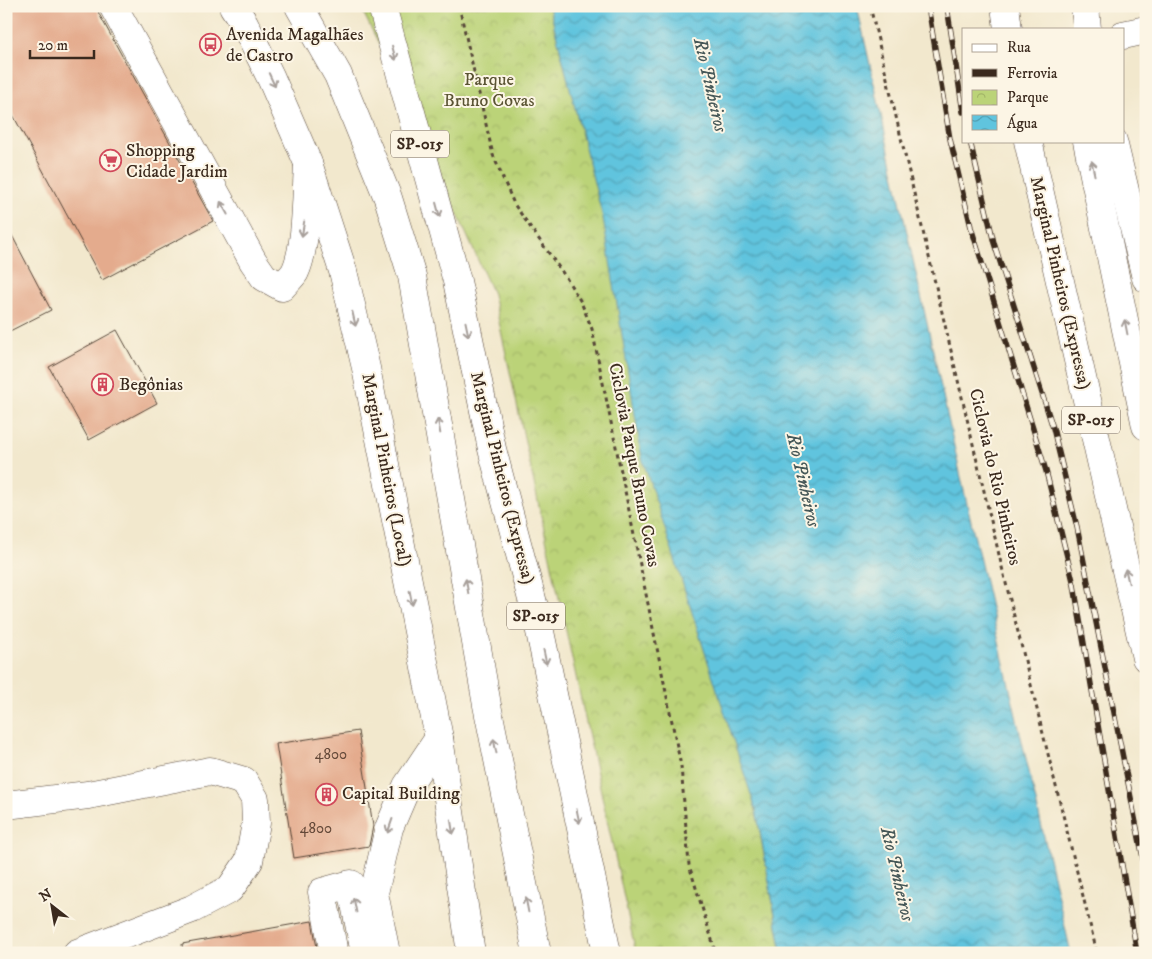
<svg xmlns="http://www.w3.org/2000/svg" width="1152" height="959" font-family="'IM FELL DW Pica',serif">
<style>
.park{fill:url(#park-crowns);stroke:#7b7e4b}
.water{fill:url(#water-waves);stroke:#4e777e}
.building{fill:#e4ab8d}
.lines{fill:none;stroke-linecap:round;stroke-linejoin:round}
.minor-casing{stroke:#564638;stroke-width:29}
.highway-casing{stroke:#564638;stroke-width:29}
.path{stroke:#564638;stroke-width:3;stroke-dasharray:4 4;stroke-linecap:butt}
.minor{stroke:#fff;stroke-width:28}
.highway{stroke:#fff;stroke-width:28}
.rail-casing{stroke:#3b2a1e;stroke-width:5.5}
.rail{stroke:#fcf5e5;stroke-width:4;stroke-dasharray:11;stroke-linecap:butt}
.oneway{stroke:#a79f9a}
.labels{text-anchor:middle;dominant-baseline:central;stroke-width:4;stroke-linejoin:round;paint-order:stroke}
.number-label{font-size:15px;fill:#654a3a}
.shield{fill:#fcf5e5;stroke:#75675a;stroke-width:1}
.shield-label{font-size:16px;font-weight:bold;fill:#3b2a1e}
.poi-label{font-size:18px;fill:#3b2a1e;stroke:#fcf5e5;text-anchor:start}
.park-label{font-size:18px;fill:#5b5434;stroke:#fcf5e5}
.street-label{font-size:18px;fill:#3b2a1e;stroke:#fcf5e5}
.water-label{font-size:19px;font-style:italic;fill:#465858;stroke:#fcf5e5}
</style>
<defs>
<pattern id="park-crowns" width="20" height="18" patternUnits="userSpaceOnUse" patternTransform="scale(1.25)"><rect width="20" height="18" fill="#bbd378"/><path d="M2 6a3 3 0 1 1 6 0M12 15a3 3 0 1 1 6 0" fill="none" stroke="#a2b567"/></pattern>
<pattern id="water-waves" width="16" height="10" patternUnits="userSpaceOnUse" patternTransform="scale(1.25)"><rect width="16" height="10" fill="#60c4de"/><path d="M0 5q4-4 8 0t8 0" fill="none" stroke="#509fb3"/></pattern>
</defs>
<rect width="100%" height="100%" fill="#fcf5e5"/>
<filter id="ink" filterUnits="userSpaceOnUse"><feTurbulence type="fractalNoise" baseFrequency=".02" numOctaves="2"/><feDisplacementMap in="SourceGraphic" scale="10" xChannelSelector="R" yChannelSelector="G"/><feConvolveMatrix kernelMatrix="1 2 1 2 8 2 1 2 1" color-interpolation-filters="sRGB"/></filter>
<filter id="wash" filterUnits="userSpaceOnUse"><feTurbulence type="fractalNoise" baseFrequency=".0096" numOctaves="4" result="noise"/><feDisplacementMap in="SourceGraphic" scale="20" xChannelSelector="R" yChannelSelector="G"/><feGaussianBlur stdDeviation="1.12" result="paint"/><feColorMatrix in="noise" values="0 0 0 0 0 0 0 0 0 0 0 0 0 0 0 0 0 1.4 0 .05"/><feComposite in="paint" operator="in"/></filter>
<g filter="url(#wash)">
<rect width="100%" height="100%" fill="#f2e8cd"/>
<path class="park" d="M360 6H549L756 810 782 953H636L493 294 407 100Z"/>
<path class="water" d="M549 6H857L964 491 1071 953H782L756 810 642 458 603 218Z"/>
<g id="blocks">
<g class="building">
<path d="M6 6H97L99 14 213 221 102 280 6 102Z"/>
<path d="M6 224 51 310 6 333Z"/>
<path d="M117 330 157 403 89 440 49 367Z"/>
<path d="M358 731 373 826 369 846 294 858 276 744Z"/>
<path d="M312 921 318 953H183L182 944Z"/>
</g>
</g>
</g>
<g filter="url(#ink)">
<use href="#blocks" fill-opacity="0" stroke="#564638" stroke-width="1"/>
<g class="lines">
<defs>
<g id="minor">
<path d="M113 6 253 261 264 277 282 287C286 282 292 277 295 272 307 247 306 194 308 165"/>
<path d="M1123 35 1146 30"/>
<path d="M6 805 88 795 210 771 244 781 255 799 256 823 249 861 230 889 192 909 77 953"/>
<path d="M334 953 322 892 351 884 365 953"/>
<path d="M386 953 374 893 389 828 407 786 439 738"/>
</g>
<g id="highway">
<path d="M233 6 244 23 271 78 308 163 343 271 366 368 439 738 471 953"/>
<path d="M299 6 338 75 388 198 412 276 487 705 537 953"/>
<path d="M382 6 457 281 492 449 538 622 607 953"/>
<path d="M1005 6 1008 29"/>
<path d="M1085 6 1087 29"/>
<path d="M1028 141 1146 658"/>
<path d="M1087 141 1146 426"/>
<path d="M1113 141 1146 278"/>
</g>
</defs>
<use href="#minor" class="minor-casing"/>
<use href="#highway" class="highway-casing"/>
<g class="path">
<path d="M459 6 493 155 514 204 565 276 581 302 592 329 681 766 689 865 716 953"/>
<path d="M870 6 1000 559 1097 953"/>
</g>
<use href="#minor" class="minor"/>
<use href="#highway" class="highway"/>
<defs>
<g id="rail">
<path d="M928 6 950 139 971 227 1046 471 1074 585 1137 953"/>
<path d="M947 6 963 112"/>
<path d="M970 141 994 243 1053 428 1077 527 1146 873"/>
</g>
</defs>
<use href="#rail" class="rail-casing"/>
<use href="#rail" class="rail"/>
</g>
<defs><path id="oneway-shaft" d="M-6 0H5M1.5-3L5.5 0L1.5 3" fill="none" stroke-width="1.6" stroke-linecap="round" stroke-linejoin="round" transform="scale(1.25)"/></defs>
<g class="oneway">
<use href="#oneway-shaft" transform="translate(394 53) rotate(75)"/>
<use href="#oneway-shaft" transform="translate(272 80) rotate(65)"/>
<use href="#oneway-shaft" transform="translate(1093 168) rotate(-102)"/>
<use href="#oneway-shaft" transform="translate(224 208) rotate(-119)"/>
<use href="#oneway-shaft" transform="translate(438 210) rotate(75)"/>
<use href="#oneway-shaft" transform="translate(303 229) rotate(99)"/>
<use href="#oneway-shaft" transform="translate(354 319) rotate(77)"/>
<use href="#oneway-shaft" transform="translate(1126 327) rotate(-101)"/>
<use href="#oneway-shaft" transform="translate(467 329) rotate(78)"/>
<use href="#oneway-shaft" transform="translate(439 426) rotate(-100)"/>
<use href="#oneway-shaft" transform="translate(1127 576) rotate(-103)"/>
<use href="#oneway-shaft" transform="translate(467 586) rotate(-100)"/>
<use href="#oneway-shaft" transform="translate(411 598) rotate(79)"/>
<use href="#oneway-shaft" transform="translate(545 657) rotate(78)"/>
<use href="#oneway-shaft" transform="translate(495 746) rotate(-101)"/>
<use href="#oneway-shaft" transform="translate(578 816) rotate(78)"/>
<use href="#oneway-shaft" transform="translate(390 826) rotate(109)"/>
<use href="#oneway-shaft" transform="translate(452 827) rotate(81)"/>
<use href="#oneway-shaft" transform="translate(355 905) rotate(-101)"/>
<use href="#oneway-shaft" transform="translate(527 905) rotate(-101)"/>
</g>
</g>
<defs>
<symbol id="bus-ring" viewBox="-11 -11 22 22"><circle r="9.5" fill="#fcf5e5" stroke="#d1495b" stroke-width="1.5"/><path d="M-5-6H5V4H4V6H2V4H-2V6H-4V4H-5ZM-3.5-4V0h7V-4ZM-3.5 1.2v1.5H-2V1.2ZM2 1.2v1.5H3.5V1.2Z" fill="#d1495b"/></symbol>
<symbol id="supermarket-ring" viewBox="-11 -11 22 22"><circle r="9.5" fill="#fcf5e5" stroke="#d1495b" stroke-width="1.5"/><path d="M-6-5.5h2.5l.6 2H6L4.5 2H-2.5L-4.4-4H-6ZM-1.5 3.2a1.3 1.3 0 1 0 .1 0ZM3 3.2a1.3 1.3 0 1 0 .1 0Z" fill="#d1495b"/></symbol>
<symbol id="building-ring" viewBox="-11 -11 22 22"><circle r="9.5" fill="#fcf5e5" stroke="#d1495b" stroke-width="1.5"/><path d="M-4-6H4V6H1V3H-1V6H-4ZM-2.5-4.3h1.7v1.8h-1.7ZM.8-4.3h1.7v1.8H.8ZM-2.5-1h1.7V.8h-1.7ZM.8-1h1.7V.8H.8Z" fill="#d1495b"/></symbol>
</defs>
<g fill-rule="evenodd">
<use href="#bus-ring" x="198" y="32" width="25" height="25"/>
<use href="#supermarket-ring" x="98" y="148" width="25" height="25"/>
<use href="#building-ring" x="90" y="372" width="25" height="25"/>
<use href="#building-ring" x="314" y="782" width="25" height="25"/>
</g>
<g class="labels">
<g class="number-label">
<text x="331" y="754">4800</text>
<text x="316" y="828">4800</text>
</g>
<g class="shield">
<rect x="391" y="130.5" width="58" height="27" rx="4"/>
<rect x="1062" y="406.5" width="58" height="27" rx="4"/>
<rect x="507" y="602.5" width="58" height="27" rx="4"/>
</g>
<g class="shield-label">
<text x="420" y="144">SP-015</text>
<text x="1091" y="420">SP-015</text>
<text x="536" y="616">SP-015</text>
</g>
<g class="poi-label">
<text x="226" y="35">Avenida Magalhães<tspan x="226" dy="21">de Castro</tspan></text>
<text x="126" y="151">Shopping<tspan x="126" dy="21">Cidade Jardim</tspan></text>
<text x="119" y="385">Begônias</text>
<text x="342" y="794">Capital Building</text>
</g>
<g class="park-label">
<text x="489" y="80">Parque<tspan x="489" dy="21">Bruno Covas</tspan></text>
</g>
<g class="street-label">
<text transform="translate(1060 283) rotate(77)">Marginal Pinheiros (Expressa)</text>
<text transform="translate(634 465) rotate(79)">Ciclovia Parque Bruno Covas</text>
<text transform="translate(386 470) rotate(79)">Marginal Pinheiros (Local)</text>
<text transform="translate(995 477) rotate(77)">Ciclovia do Rio Pinheiros</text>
<text transform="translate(502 478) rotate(76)">Marginal Pinheiros (Expressa)</text>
</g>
<g class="water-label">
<text transform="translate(710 85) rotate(77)">Rio Pinheiros</text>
<text transform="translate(803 480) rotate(77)">Rio Pinheiros</text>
<text transform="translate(897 874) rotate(77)">Rio Pinheiros</text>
</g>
</g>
<rect width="1152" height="959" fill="none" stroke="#fcf5e5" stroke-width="25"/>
<rect x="962" y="28" width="162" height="115" fill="#fcf5e5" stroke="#afa495"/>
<rect x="972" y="44" width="25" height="8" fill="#ffffff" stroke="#afa495"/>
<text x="1007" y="52" font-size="15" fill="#3b2a1e">Rua</text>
<rect x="972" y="69" width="25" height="8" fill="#3b2a1e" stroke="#afa495"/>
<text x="1007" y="78" font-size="15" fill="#3b2a1e">Ferrovia</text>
<rect x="972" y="90" width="25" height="15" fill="url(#park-crowns)" stroke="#afa495"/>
<text x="1007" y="102" font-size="15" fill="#3b2a1e">Parque</text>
<rect x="972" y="115" width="25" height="15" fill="url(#water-waves)" stroke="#afa495"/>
<text x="1007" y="128" font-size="15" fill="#3b2a1e">Água</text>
<g transform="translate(52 906) rotate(329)" stroke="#fcf5e5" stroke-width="4" paint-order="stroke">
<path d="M0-4L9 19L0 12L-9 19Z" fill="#3b2a1e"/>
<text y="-8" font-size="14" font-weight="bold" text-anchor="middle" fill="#3b2a1e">N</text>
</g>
<path d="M30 50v8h64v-8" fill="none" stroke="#3b2a1e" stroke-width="2.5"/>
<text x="38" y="50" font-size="15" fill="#3b2a1e" stroke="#fcf5e5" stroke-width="4" paint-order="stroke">20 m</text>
</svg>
